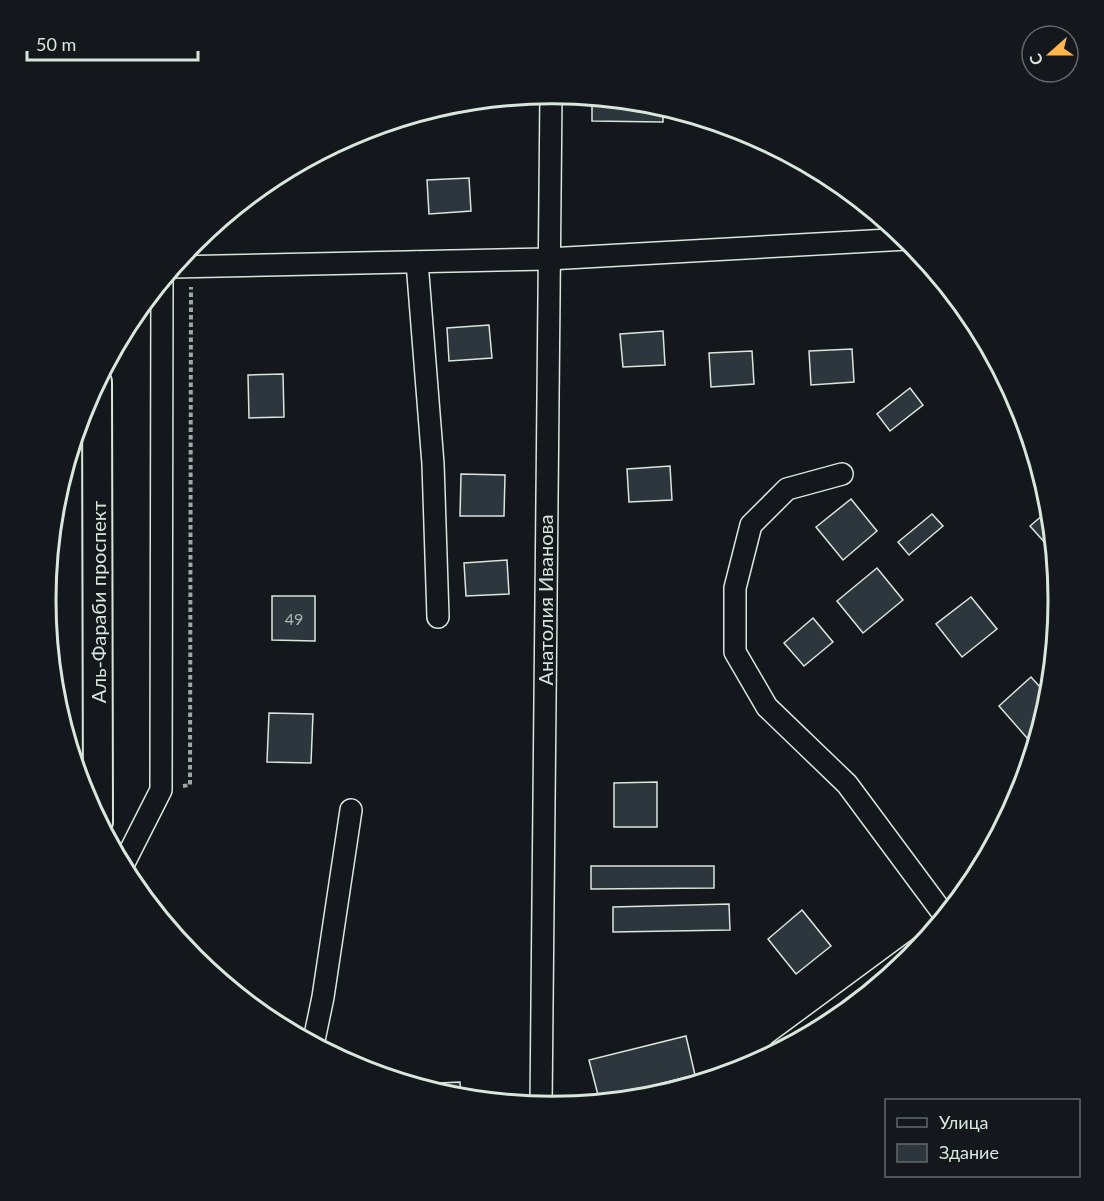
<svg xmlns="http://www.w3.org/2000/svg" width="1104" height="1201" font-family="Lato,sans-serif">
<style>
.building{fill:#2c363c;stroke:#d8e6dc;stroke-width:1.5}
.lines{fill:none;stroke-linecap:round;stroke-linejoin:round}
.street-casing{stroke:#d8e6dc;stroke-width:24}
.secondary-casing{stroke:#d8e6dc;stroke-width:32}
.path{stroke:#9da8a2;stroke-width:4;stroke-dasharray:4.5 3;stroke-linecap:butt}
.street{stroke:#14181c;stroke-width:21}
.secondary{stroke:#14181c;stroke-width:28}
.labels{text-anchor:middle;dominant-baseline:central;stroke-width:4.5;stroke-linejoin:round;paint-order:stroke}
.number-label{font-size:16px;fill:#adbab4}
.street-label{font-size:20px;fill:#d8e6dc;stroke:#14181c}
.rim{fill:none;stroke:#d8e6dc;stroke-width:3}
</style>
<rect width="100%" height="100%" fill="#14181c"/>
<g class="building">
<path d="M592 105H657L663 107V122L592 121Z"/>
<path d="M469 178 471 211 429 214 427 180Z"/>
<path d="M489 325 492 358 449 361 447 328Z"/>
<path d="M663 331 665 365 623 367 620 334Z"/>
<path d="M852 349 854 382 811 385 809 351Z"/>
<path d="M752 351 754 384 711 387 709 353Z"/>
<path d="M283 374 284 417 249 418 248 375Z"/>
<path d="M910 388 923 405 890 431 877 414Z"/>
<path d="M670 466 672 500 629 502 627 469Z"/>
<path d="M461 474 505 475 504 516H460Z"/>
<path d="M851 499 877 531 843 560 816 527Z"/>
<path d="M1050 509 1053 538 1046 544 1030 526Z"/>
<path d="M932 514 943 526 909 555 898 542Z"/>
<path d="M507 560 509 594 466 596 464 563Z"/>
<path d="M877 568 903 600 863 633 837 601Z"/>
<path d="M272 596H315V641L272 640Z"/>
<path d="M971 597 997 629 962 657 936 624Z"/>
<path d="M813 618 833 642 804 666 784 643Z"/>
<path d="M1031 677 1049 697 1042 724 1027 738 999 706Z"/>
<path d="M269 713 313 714 311 763 267 762Z"/>
<path d="M657 782V827H614V783Z"/>
<path d="M591 866H714V888L591 889Z"/>
<path d="M729 904 730 930 613 932V907Z"/>
<path d="M802 910 831 946 796 974 768 939Z"/>
<path d="M686 1036 695 1075 599 1099 589 1060Z"/>
<path d="M460 1082 461 1099 417 1087V1084Z"/>
</g>
<g class="lines">
<defs>
<g id="street">
<path d="M417 262 433 464 438 617"/>
<path d="M173 267 548 259 907 239"/>
<path d="M842 474 787 489 751 525 735 588V652L767 707 847 784 945 916"/>
<path d="M122 867 161 790 162 280"/>
<path d="M313 1045 323 997 351 810"/>
<path d="M780 1051 921 947"/>
<path d="M541 1106 551 94"/>
</g>
<path id="secondary" d="M97 382 98 822"/>
</defs>
<use href="#street" class="street-casing"/>
<use href="#secondary" class="secondary-casing"/>
<path class="path" d="M183 786 190 785 191 287"/>
<use href="#street" class="street"/>
<use href="#secondary" class="secondary"/>
</g>
<g class="labels">
<g class="number-label">
<text x="294" y="618">49</text>
</g>
<g class="street-label">
<text transform="translate(545 600) rotate(-90)">Анатолия Иванова</text>
<text transform="translate(98 602) rotate(-90)">Аль-Фараби проспект</text>
</g>
</g>
<path d="M0 0H1104V1201H0ZM56 600a496 496 0 1 1 992 0a496 496 0 1 1-992 0Z" fill="#14181c" fill-rule="evenodd"/>
<path class="rim" d="M56 600a496 496 0 1 1 992 0a496 496 0 1 1-992 0Z"/>
<rect x="885" y="1099" width="195" height="78" fill="#14181c" stroke="#626a69" stroke-width="1.5"/>
<rect x="897" y="1118" width="30" height="9" fill="#14181c" stroke="#626a69" stroke-width="1.5"/>
<text x="939" y="1129" font-size="18" fill="#d8e6dc">Улица</text>
<rect x="897" y="1144" width="30" height="18" fill="#2c363c" stroke="#626a69" stroke-width="1.5"/>
<text x="939" y="1159" font-size="18" fill="#d8e6dc">Здание</text>
<g transform="translate(1050 54) rotate(249)"><circle r="28" fill="#14181c" stroke="#626a69" stroke-width="1.5"/>
<path d="M0-4.5L10 22L0 15L-10 22Z" fill="#ffb74d"/>
<text y="-9" font-size="16" font-weight="bold" text-anchor="middle" fill="#d8e6dc">С</text>
</g>
<path d="M27 51v9h171v-9" fill="none" stroke="#d8e6dc" stroke-width="3"/>
<text x="36" y="51" font-size="18" fill="#d8e6dc" stroke="#14181c" stroke-width="4.5" paint-order="stroke">50 m</text>
</svg>
